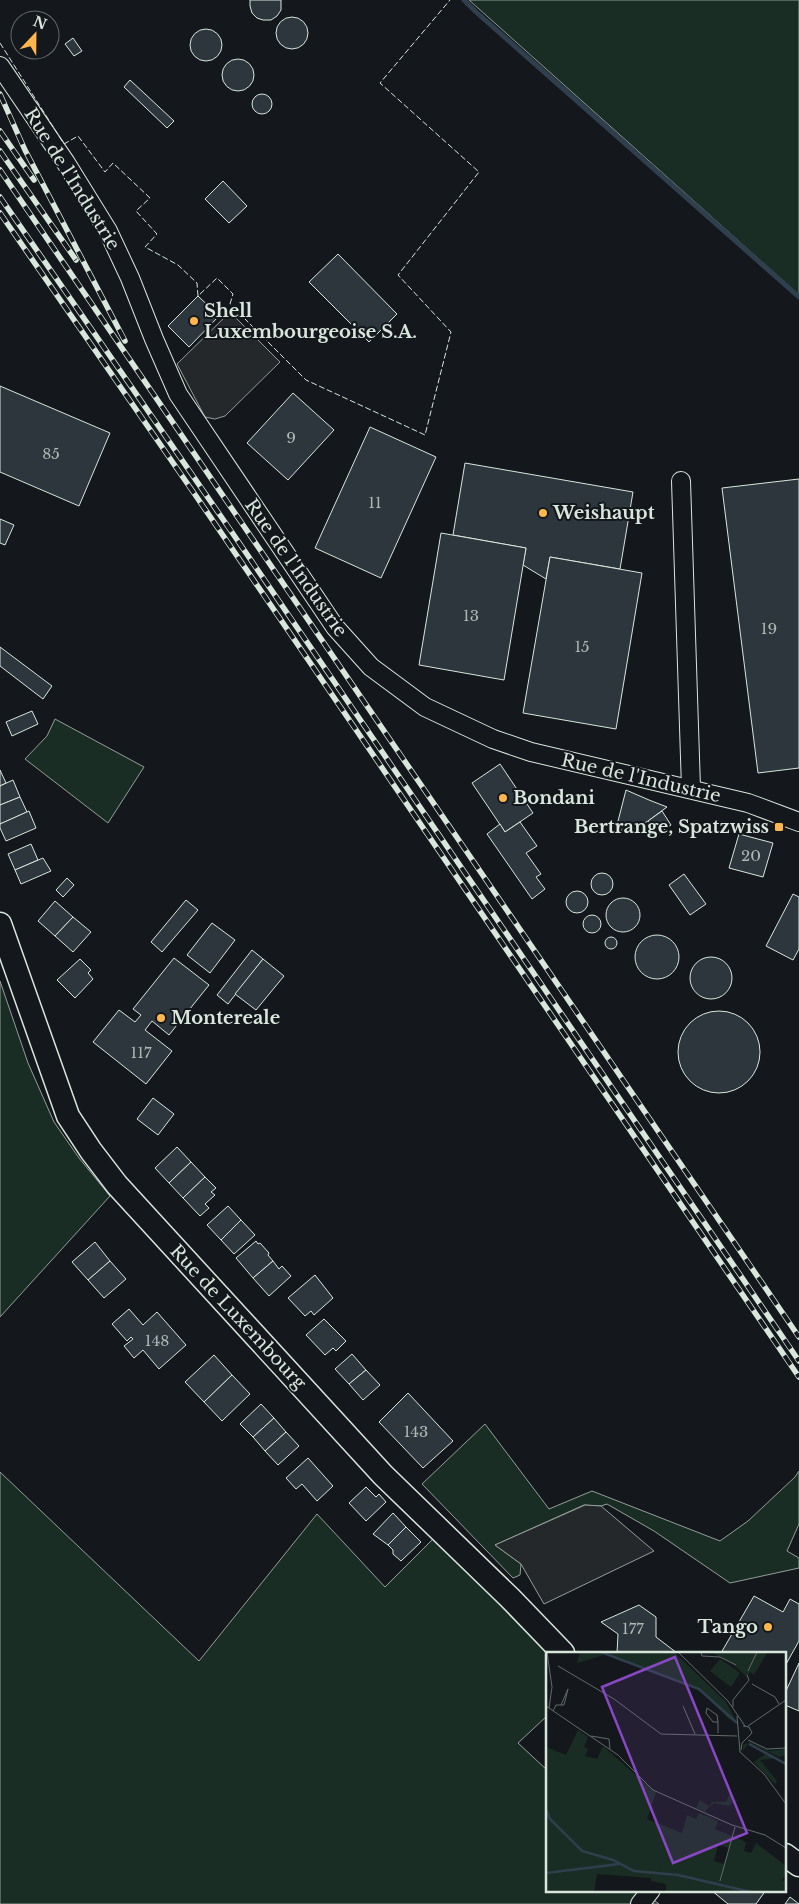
<svg xmlns="http://www.w3.org/2000/svg" width="799" height="1904" font-family="'Libre Baskerville',serif">
<style>
.green{fill:#1a2d24;stroke:#939e99}
.parking{fill:#24282b;stroke:#939e99}
.lines{fill:none;stroke-linecap:round;stroke-linejoin:round}
.stream{stroke:#2f3f4d;stroke-width:5}
.building{fill:#2c363c;stroke:#d8e6dc}
.minor-casing{stroke:#d8e6dc;stroke-width:20}
.major-casing{stroke:#d8e6dc;stroke-width:25}
.minor{stroke:#14181c;stroke-width:18}
.major{stroke:#14181c;stroke-width:22}
.rail-casing{stroke:#d8e6dc;stroke-width:5.5}
.rail{stroke:#14181c;stroke-width:4;stroke-dasharray:11;stroke-linecap:butt}
.fence{stroke:#d8e6dc;stroke-width:1;stroke-dasharray:6 2.5;stroke-linecap:butt}
.poi-dot{fill:#ffb74d;stroke:#14181c;stroke-width:2}
.labels{text-anchor:middle;dominant-baseline:central;stroke-width:4;stroke-linejoin:round;paint-order:stroke}
.number-label{font-size:15px;fill:#adbab4}
.street-label{font-size:18px;fill:#d8e6dc;stroke:#14181c}
.poi-label{font-size:18px;font-weight:bold;fill:#d8e6dc;stroke:#14181c;text-anchor:start}
.inset-river{fill:none;stroke:#2f3f4d;stroke-width:2.5}
.inset-road{fill:none;stroke:#626a69;stroke-width:1}
.view{fill:#8948c3;fill-opacity:0.15;stroke:#8948c3;stroke-width:2.5}
.inset-edge{fill:none;stroke:#d8e6dc;stroke-width:2.5}
</style>
<rect width="100%" height="100%" fill="#14181c"/>
<g class="green">
<path d="M469 0H799V295Z"/>
<path d="M55 719 144 767 108 823 25 759 47 736Z"/>
<path d="M0 981 28 1063 54 1122 79 1158 110 1196 0 1317Z"/>
<path d="M485 1424 549 1509 592 1491 720 1541 748 1521 795 1477 799 1471V1524L787 1551 799 1558V1568L730 1583 654 1531 607 1504 601 1506 584 1505 495 1545 521 1564 520 1575 513 1578 422 1484Z"/>
<path d="M0 1472 199 1661 317 1514 385 1587 434 1538 548 1654V1715L518 1743 548 1771V1890H644L647 1895 659 1904H0Z"/>
</g>
<g class="parking">
<path d="M230 312 280 362 225 416 215 419 205 417 177 364Z"/>
<path d="M585 1505 601 1506 654 1551 544 1604 521 1564 495 1545Z"/>
</g>
<g class="lines">
<path class="stream" d="M464 0 475 11 799 297"/>
</g>
<g class="building">
<path d="M250 0H281V10L277 16 271 20H263L257 18 252 13 250 6Z"/>
<circle cx="292" cy="33" r="16"/>
<circle cx="206" cy="45" r="16"/>
<path d="M73 38 82 51 74 56 65 44Z"/>
<circle cx="238" cy="75" r="16"/>
<path d="M130 80 174 121 167 128 124 87Z"/>
<circle cx="262" cy="104" r="10"/>
<path d="M223 181 247 206 229 223 205 199Z"/>
<path d="M338 254 397 314 369 342 309 282Z"/>
<path d="M198 296 219 316 189 347 168 326Z"/>
<path d="M0 386 110 433 79 506 0 472Z"/>
<path d="M293 393 334 430 288 480 247 443Z"/>
<path d="M370 427 436 457 381 578 315 548Z"/>
<path d="M465 463 633 492 620 569 550 557 546 579 523 565 526 548 453 535Z"/>
<path d="M799 479V768L758 773 722 488Z"/>
<path d="M0 519 14 525 5 545 0 543Z"/>
<path d="M441 533 526 548 504 680 419 665Z"/>
<path d="M550 557 642 573 616 729 523 713Z"/>
<path d="M0 647 52 686 43 699 0 666Z"/>
<path d="M32 711 38 724 12 736 6 722Z"/>
<path d="M500 764 533 813 505 832 472 783Z"/>
<path d="M0 770 6 783 0 786Z"/>
<path d="M13 780 20 797 0 805V786Z"/>
<path d="M626 790 649 800 667 807 648 821 625 834 617 825Z"/>
<path d="M20 797 27 812 0 824V805Z"/>
<path d="M29 811 36 828 6 841 0 828V824Z"/>
<path d="M662 811 671 825 657 835 648 821Z"/>
<path d="M520 822 537 846 526 853 541 874 536 877 545 889 532 899 487 834 500 824 505 832Z"/>
<path d="M739 834 773 843 763 877 729 868Z"/>
<path d="M31 844 38 860 15 870 8 854Z"/>
<path d="M43 858 51 871 21 884 15 870Z"/>
<circle cx="602" cy="884" r="11"/>
<path d="M684 874 706 904 690 915 669 885Z"/>
<path d="M67 878 74 885 63 897 56 890Z"/>
<circle cx="577" cy="902" r="11"/>
<path d="M793 894 799 897V949L793 960 766 946Z"/>
<circle cx="623" cy="915" r="17"/>
<path d="M186 900 198 910 162 952 151 942Z"/>
<path d="M55 901 73 917 55 936 38 921Z"/>
<circle cx="592" cy="924" r="9"/>
<path d="M73 917 91 932 73 952 55 936Z"/>
<path d="M212 923 235 940 210 973 187 955Z"/>
<circle cx="657" cy="957" r="22"/>
<circle cx="611" cy="943" r="6"/>
<path d="M252 950 263 959 228 1004 217 995Z"/>
<circle cx="711" cy="978" r="21"/>
<path d="M174 958 209 985 169 1035 152 1021 145 1030 172 1051 146 1084 93 1042 119 1010 135 1022 141 1015 133 1009Z"/>
<path d="M80 959 91 970 88 973 93 979 75 998 57 980Z"/>
<path d="M263 959 284 976 256 1010 235 994Z"/>
<circle cx="719" cy="1052" r="41"/>
<path d="M153 1098 174 1114 158 1135 137 1119Z"/>
<path d="M177 1147 191 1162 169 1183 155 1168Z"/>
<path d="M191 1162 205 1177 183 1198 169 1183Z"/>
<path d="M205 1177 216 1188 211 1192 215 1195 205 1204 209 1208 200 1216 183 1198Z"/>
<path d="M228 1206 241 1220 221 1240 207 1225Z"/>
<path d="M241 1220 255 1235 234 1254 221 1240Z"/>
<path d="M256 1241 258 1244 260 1243 269 1253 268 1255 273 1261 253 1278 236 1258Z"/>
<path d="M95 1242 110 1261 88 1280 72 1262Z"/>
<path d="M110 1261 126 1279 104 1298 88 1280Z"/>
<path d="M273 1261 279 1269 282 1266 291 1276 269 1296 253 1278Z"/>
<path d="M315 1275 333 1298 314 1315 311 1311 305 1316 288 1298Z"/>
<path d="M129 1309 143 1325 157 1312 186 1345 159 1369 143 1350 134 1358 124 1346 133 1339 131 1337 127 1341 112 1324Z"/>
<path d="M324 1319 346 1341 336 1351 333 1348 325 1355 306 1335Z"/>
<path d="M352 1354 366 1370 349 1384 335 1369Z"/>
<path d="M214 1355 232 1375 204 1402 185 1382Z"/>
<path d="M366 1370 380 1385 363 1400 349 1384Z"/>
<path d="M232 1375 250 1394 222 1421 204 1402Z"/>
<path d="M408 1393 453 1441 423 1468 379 1422Z"/>
<path d="M261 1404 274 1418 253 1437 240 1424Z"/>
<path d="M274 1418 286 1432 265 1451 253 1437Z"/>
<path d="M286 1432 299 1446 278 1465 265 1451Z"/>
<path d="M308 1458 333 1486 317 1501 302 1484 296 1489 286 1478Z"/>
<path d="M366 1487 376 1497 379 1494 386 1502 366 1521 349 1503Z"/>
<path d="M393 1513 406 1527 388 1545 373 1534Z"/>
<path d="M406 1527 421 1542 401 1561 393 1554V1550L388 1545Z"/>
<path d="M754 1596 783 1612 790 1599 799 1604V1641L785 1666V1653H721Z"/>
<path d="M639 1605 656 1617V1637L677 1653H617L618 1634 601 1622Z"/>
<path d="M799 1663V1711L785 1705V1693Z"/>
<path d="M711 1890H766L756 1904H728Z"/>
<path d="M790 1897 799 1904H785Z"/>
</g>
<g class="lines">
<defs>
<g id="minor">
<path d="M0 66 66 163 108 231 130 278 154 339 178 394 335 627 371 667 425 707 493 739 531 752 748 803 799 822"/>
<path d="M681 481 691 788"/>
<path d="M640 1904 651 1890"/>
</g>
<g id="major">
<path d="M0 924 68 1116 91 1151 117 1185 383 1475 510 1598 563 1653"/>
<path d="M785 1855 799 1865"/>
</g>
</defs>
<use href="#minor" class="minor-casing"/>
<use href="#major" class="major-casing"/>
<use href="#minor" class="minor"/>
<use href="#major" class="major"/>
<defs>
<g id="rail">
<path d="M0 94 25 150 125 341"/>
<path d="M0 131 34 180"/>
<path d="M0 151 76 260"/>
<path d="M0 170 799 1337"/>
<path d="M0 197 229 528 799 1361"/>
<path d="M0 213 196 496 799 1377"/>
</g>
</defs>
<use href="#rail" class="rail-casing"/>
<use href="#rail" class="rail"/>
<path class="fence" d="M0 43 64 144 78 136 105 172 113 163 150 198 136 211 157 234 145 247 178 265 197 283 198 296 217 278 233 294 230 304 306 380 425 435 451 332 398 275 479 172 380 83 450 0"/>
</g>
<g class="poi-dot">
<circle cx="194" cy="321" r="5"/>
<circle cx="543" cy="513" r="5"/>
<circle cx="503" cy="798" r="5"/>
<rect x="774" y="822" width="10" height="10" rx="2.5"/>
<circle cx="161" cy="1018" r="5"/>
<circle cx="768" cy="1627" r="5"/>
</g>
<g class="labels">
<g class="number-label">
<text x="291" y="437">9</text>
<text x="51" y="453">85</text>
<text x="375" y="502">11</text>
<text x="471" y="615">13</text>
<text x="769" y="628">19</text>
<text x="582" y="646">15</text>
<text x="751" y="855">20</text>
<text x="141" y="1052">117</text>
<text x="157" y="1340">148</text>
<text x="416" y="1431">143</text>
<text x="633" y="1628">177</text>
</g>
<g class="street-label">
<text transform="translate(72 179) rotate(58)">Rue de l'Industrie</text>
<text transform="translate(296 568) rotate(55)">Rue de l'Industrie</text>
<text transform="translate(641 778) rotate(13)">Rue de l'Industrie</text>
<text transform="translate(238 1317) rotate(47)">Rue de Luxembourg</text>
</g>
<g class="poi-label">
<text x="204" y="311">Shell<tspan x="204" dy="21">Luxembourgeoise S.A.</tspan></text>
<text x="553" y="513">Weishaupt</text>
<text x="513" y="798">Bondani</text>
<text x="769" y="827" text-anchor="end">Bertrange, Spatzwiss</text>
<text x="171" y="1018">Montereale</text>
<text x="758" y="1627" text-anchor="end">Tango</text>
</g>
</g>
<g transform="translate(546 1652)">
<rect width="240" height="240" fill="#14181c"/>
<path d="M34 0H51L58 3 31 11ZM59 0H128L180 50 190 69 183 67 153 37ZM165 0H219L221 1 208 23 204 20 201 25 186 11ZM174 7 194 21 185 35 164 19ZM32 78 42 85 38 95 42 97 39 104 51 107 57 94 110 141 101 167 136 181 141 163 150 167 153 161 172 169 169 177 196 188 200 191 198 199 205 201 210 191 240 214V223L235 229 240 228V240H120V232L105 229V226L51 222 48 240H0V95L20 103ZM172 193 183 196 178 212 168 209ZM204 90 223 99 240 97V103L233 105 203 91 197 99V93ZM220 102 232 106 214 108 231 129 229 132 208 110ZM185 138 186 149 191 148V149L182 154 168 151 159 159 162 161 150 156 154 148 163 154 166 150H180Z" fill="#1a2d24" fill-rule="evenodd"/>
<path class="inset-river" d="M55 0 153 37 191 71M203 92 240 112M0 157 4 167 36 199 67 208 88 219 132 223 205 240M0 221 73 212"/>
<path class="inset-road" d="M1 0 6 35 3 56M132 0 182 49 199 74M155 0 156 4 174 5 190 13M12 14 68 47 115 82 191 84M202 19 211 0M206 32 229 45 233 52M0 54 72 103 107 138 186 173 219 183 240 196M137 54 149 82M187 55V48L203 28 201 23M7 59 10 53H18L22 37 15 53M191 64 194 100 218 122 240 152M202 74 240 48M172 81V70L171 63 161 56 160 61 167 70H172M45 84 63 87 64 97M202 88 221 97 240 96M195 98 196 91 206 81 203 75 197 74M174 229 189 175"/>
<path class="view" d="M129 5 201 181 127 211 56 35Z"/>
<rect width="240" height="240" class="inset-edge"/>
</g>
<g transform="translate(35 35) rotate(22)"><circle r="24" fill="#14181c" stroke="#626a69"/>
<path d="M0-4L9 19L0 12L-9 19Z" fill="#ffb74d"/>
<text y="-8" font-size="14" font-weight="bold" text-anchor="middle" fill="#d8e6dc">N</text>
</g>
</svg>
